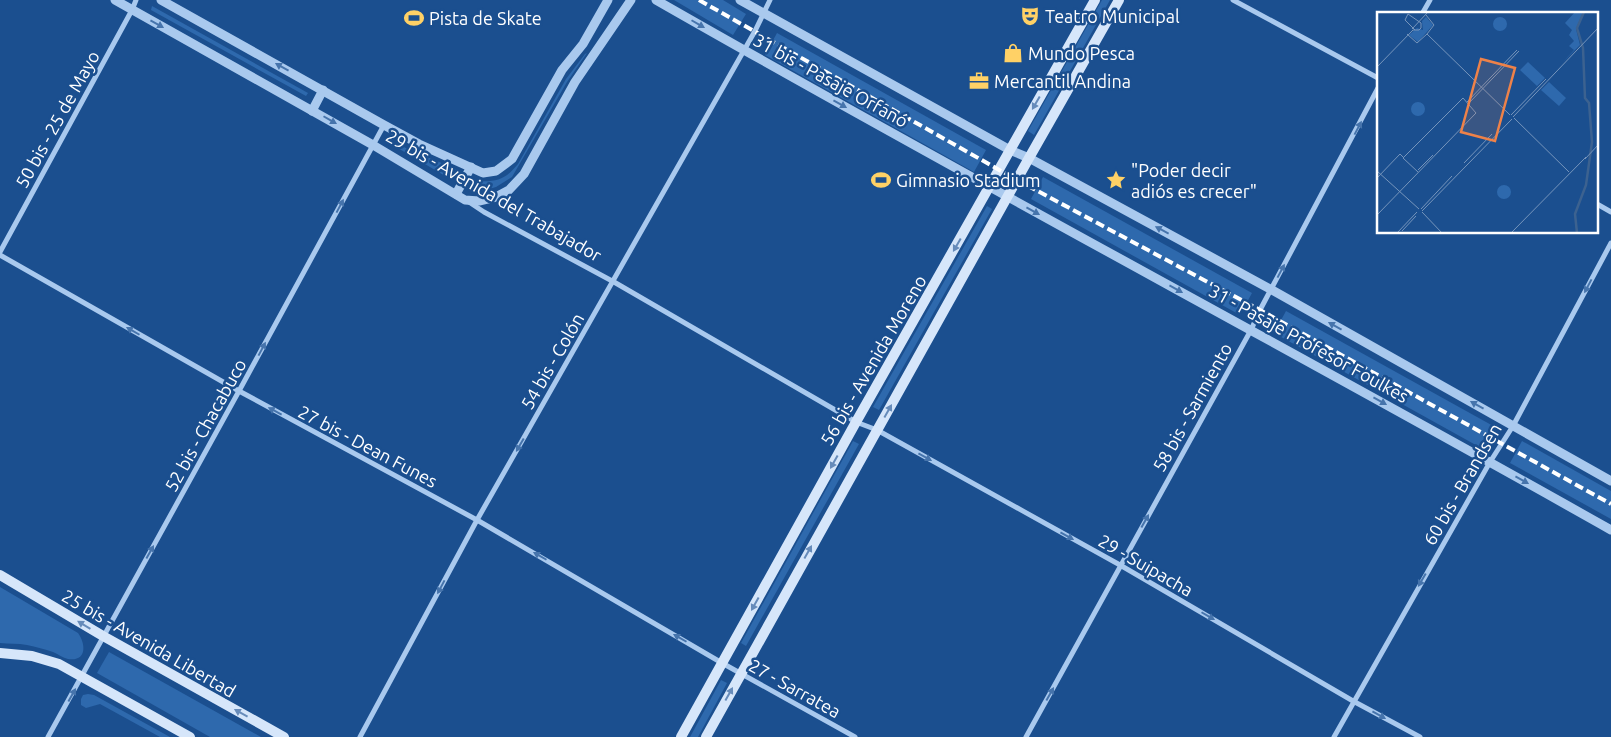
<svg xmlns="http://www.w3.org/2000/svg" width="1611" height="737" font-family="Ubuntu,sans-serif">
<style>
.green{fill:#2e69ad}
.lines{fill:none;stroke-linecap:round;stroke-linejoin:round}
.minor{stroke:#a9c9ee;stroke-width:5}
.tertiary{stroke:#a9c9ee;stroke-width:9}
.secondary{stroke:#d6e6fa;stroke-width:10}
.rail{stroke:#fff;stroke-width:4;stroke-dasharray:9 4;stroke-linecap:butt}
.oneway{fill:#4674ac}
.oneway2{fill:#668bba}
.labels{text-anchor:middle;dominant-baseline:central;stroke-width:5;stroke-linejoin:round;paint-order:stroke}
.poi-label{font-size:18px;fill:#fff;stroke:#1b4f8f;text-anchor:start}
.street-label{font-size:18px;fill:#fff;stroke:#1b4f8f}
.inset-river{fill:none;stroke:#3c6290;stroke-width:2.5}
.inset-road{fill:none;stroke:#7695bc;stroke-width:1}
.view{fill:#ee8249;fill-opacity:0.15;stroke:#ee8249;stroke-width:2.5}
.inset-edge{fill:none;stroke:#fff;stroke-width:2.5}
</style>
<rect width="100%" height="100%" fill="#1b4f8f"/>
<g class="green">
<path d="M674 0H723L746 14 733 35Z"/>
<path d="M1102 0H1110L1034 135 1028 131Z"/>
<path d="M152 6 308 93 306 96 151 10Z"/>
<path d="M777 33 986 150 974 172 765 55Z"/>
<path d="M587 53 567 82 512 177 496 187 476 193 471 189 475 181C496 182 504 181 518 164L566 79 585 54Z"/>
<path d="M397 144C418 154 439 161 459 171L452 180 396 147Z"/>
<path d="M1043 177 1252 293 1240 315 1031 199Z"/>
<path d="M987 206 992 209 879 410 873 407Z"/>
<path d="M1286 311 1495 427 1483 449 1274 333Z"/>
<path d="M853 441 859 444 746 646 741 643Z"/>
<path d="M1522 441 1611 491V519L1510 463Z"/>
<path d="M0 587 78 633C86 644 87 662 68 659 63 658 58 654 53 652 45 649 36 647 27 645 18 643 9 644 0 643Z"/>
<path d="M109 652 261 737H210L97 673Z"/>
<path d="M721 680 727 683 698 737H690Z"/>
<path d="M88 694 94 695 170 737H160L100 704 86 708 81 705V699L83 695Z"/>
</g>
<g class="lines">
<g class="minor">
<path d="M1233 0 1378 78"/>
<path d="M1422 14 1430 0"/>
<path d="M469 202 484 212 614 282 856 422 877 430 1120 565 1353 701 1420 737"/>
<path d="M1597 204 1611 212"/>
<path d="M0 252 132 10 136 0"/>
<path d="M0 255 239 391 477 520 722 663 855 737"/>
<path d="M48 737 239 391 384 125"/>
<path d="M360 737 477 520 755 31 770 0"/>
<path d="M1026 737 1251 330 1260 310 1378 88"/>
<path d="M1334 737 1490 462 1513 426 1611 243"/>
</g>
<g class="tertiary">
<path d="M115 0 373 145 465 200 479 201 496 197 509 190 524 174 575 82 631 0"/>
<path d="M161 0 384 125 419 144 483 173 496 171 512 159 562 70 583 44 608 0"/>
<path d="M656 0C972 181 1294 351 1611 530"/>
<path d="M740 0 1010 150 1029 158 1272 290 1611 481"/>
<path d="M312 111 323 90"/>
<path d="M456 194 471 167"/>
</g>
<g class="secondary">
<path d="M0 575 103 636 284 737"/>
<path d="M0 653 32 656 59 664 190 737"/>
<path d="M681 737 856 422 1095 0"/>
<path d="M706 737 1029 158 1119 0"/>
</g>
<path class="rail" d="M699 0 1017 180 1260 310 1611 504"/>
</g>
<defs><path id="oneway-solid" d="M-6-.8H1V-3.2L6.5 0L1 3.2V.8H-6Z" transform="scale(1.25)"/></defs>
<g class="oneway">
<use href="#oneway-solid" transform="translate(157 24) rotate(29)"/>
<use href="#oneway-solid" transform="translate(698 24) rotate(30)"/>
<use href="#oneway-solid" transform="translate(282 67) rotate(-151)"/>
<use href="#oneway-solid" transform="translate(840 104) rotate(29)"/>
<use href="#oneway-solid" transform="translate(330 120) rotate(30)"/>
<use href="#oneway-solid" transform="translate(1358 128) rotate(-62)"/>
<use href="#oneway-solid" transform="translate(340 206) rotate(-62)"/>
<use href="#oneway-solid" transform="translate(1033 211) rotate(29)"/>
<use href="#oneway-solid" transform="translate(1162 230) rotate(-152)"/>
<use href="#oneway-solid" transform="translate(1281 271) rotate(-62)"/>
<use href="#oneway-solid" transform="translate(1588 286) rotate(118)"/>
<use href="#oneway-solid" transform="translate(1176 289) rotate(29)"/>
<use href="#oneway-solid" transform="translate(1335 326) rotate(-151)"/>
<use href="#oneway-solid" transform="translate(133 331) rotate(-150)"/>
<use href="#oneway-solid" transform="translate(262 349) rotate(-62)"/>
<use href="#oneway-solid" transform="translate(1380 401) rotate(29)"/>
<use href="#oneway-solid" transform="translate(1477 405) rotate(-151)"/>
<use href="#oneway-solid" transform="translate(275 411) rotate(-152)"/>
<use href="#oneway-solid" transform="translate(520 445) rotate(120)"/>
<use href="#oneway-solid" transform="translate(925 457) rotate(29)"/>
<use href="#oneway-solid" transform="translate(1522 480) rotate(29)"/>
<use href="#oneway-solid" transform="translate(1145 521) rotate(-61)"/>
<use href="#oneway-solid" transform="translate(1067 536) rotate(29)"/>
<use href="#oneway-solid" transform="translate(150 552) rotate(-61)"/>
<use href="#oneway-solid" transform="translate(540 556) rotate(-150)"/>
<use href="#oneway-solid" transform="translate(1422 580) rotate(120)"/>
<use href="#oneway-solid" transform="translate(441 587) rotate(118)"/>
<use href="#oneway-solid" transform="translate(1208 616) rotate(30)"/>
<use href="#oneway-solid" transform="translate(680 638) rotate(-150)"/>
<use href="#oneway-solid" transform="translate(1050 694) rotate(-61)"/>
<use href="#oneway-solid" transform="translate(72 695) rotate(-61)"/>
<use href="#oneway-solid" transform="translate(1379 715) rotate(29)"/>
</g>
<g class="oneway2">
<use href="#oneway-solid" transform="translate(1036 103) rotate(120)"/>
<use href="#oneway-solid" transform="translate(957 245) rotate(120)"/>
<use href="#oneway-solid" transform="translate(888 411) rotate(-61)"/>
<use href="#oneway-solid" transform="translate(834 462) rotate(119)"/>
<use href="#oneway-solid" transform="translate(808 552) rotate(-61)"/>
<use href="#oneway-solid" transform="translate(755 604) rotate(119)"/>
<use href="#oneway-solid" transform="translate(84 625) rotate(-149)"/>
<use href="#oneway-solid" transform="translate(729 694) rotate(-61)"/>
<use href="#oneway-solid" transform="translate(241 713) rotate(-151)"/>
</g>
<defs>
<symbol id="theatre-bare" viewBox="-9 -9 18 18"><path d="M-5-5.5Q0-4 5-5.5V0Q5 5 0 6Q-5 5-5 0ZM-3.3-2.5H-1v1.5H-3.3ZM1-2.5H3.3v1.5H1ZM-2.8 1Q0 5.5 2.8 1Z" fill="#ffd166" stroke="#1b4f8f" stroke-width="2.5" paint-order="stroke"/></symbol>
<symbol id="stadium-bare" viewBox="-9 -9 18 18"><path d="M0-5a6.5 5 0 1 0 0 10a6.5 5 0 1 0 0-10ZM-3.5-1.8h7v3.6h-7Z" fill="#ffd166" stroke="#1b4f8f" stroke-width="2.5" paint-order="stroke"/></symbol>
<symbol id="shop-bare" viewBox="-9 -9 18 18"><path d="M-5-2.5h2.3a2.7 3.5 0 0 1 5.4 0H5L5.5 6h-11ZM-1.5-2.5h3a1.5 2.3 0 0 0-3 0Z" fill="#ffd166" stroke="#1b4f8f" stroke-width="2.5" paint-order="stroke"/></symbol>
<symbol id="office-bare" viewBox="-9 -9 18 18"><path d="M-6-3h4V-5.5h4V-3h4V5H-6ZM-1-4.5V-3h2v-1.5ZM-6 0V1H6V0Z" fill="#ffd166" stroke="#1b4f8f" stroke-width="2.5" paint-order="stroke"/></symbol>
<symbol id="sight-bare" viewBox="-9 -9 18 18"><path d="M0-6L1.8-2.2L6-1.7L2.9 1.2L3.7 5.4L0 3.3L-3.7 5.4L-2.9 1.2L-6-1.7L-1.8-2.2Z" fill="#ffd166" stroke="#1b4f8f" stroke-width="2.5" paint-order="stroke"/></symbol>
</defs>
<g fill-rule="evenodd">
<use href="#theatre-bare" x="1016" y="2" width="28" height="28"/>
<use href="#stadium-bare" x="400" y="4" width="28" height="28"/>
<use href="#shop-bare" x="999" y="39" width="28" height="28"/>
<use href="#office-bare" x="965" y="67" width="28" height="28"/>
<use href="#stadium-bare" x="867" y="166" width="28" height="28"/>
<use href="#sight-bare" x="1102" y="166" width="28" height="28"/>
</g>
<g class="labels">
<g class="poi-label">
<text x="1045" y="16">Teatro Municipal</text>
<text x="429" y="18">Pista de Skate</text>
<text x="1028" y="53">Mundo Pesca</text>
<text x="994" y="81">Mercantil Andina</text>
<text x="1131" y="170">"Poder decir<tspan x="1131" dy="21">adiós es crecer"</tspan></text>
<text x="896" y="180">Gimnasio Stadium</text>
</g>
<g class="street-label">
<text transform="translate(831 80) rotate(29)">31 bis - Pasaje Orfanó</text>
<text transform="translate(57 119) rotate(-61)">50 bis - 25 de Mayo</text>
<text transform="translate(494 195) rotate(30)">29 bis - Avenida del Trabajador</text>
<text transform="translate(1309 343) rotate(29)">31 - Pasaje Profesor Foulkes</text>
<text transform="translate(873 360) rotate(-60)">56 bis - Avenida Moreno</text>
<text transform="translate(552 361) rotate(-60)">54 bis - Colón</text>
<text transform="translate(1192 407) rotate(-61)">58 bis - Sarmiento</text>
<text transform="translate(205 425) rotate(-61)">52 bis - Chacabuco</text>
<text transform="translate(368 446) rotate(28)">27 bis - Dean Funes</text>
<text transform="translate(1462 484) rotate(-60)">60 bis - Brandsen</text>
<text transform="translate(1146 565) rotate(30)">29 - Suipacha</text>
<text transform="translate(149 643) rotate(30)">25 bis - Avenida Libertad</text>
<text transform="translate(795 688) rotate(29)">27 - Sarratea</text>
</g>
</g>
<g transform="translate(1377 12)">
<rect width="221" height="221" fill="#1b4f8f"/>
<path d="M198 0H206L199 17 203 33 186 50 197 38 192 34 197 29 192 23 195 18 188 11ZM49 5 56 13 41 30 32 23 40 16 46 18 45 9ZM116 12a7 7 0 1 1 14 0a7 7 0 1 1-14 0ZM151 50 168 66 160 74 143 58ZM172 70 189 86 182 94 164 78ZM34 97a7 7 0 1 1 14 0a7 7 0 1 1-14 0ZM120 180a7 7 0 1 1 14 0a7 7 0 1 1-14 0Z" fill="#2e69ad"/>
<path class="inset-river" d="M200 221 198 202 209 173 215 130 212 91 208 86 206 36 200 16 207 0"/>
<path class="inset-road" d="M35 17 51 0M30 22 40 31 50 22 57 13 49 3M50 22 133 103M0 55 36 18H42L44 16V11L31 2 28 8 38 18M90 90 140 38M91 92 142 39M134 103 169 67M136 105 222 15M137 106 192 160M208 147 222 132M87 151 115 122M41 158 56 143M0 159 42 197M0 166 23 142 27 146M44 197 75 164M45 199 135 107M45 200 65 221M0 203 99 101 86 86 26 146 41 160M25 219 39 204M20 221 40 200M134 221 209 145"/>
<path class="view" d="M104 47 138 56 118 129 84 120Z"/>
<rect width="221" height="221" class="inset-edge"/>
</g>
</svg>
